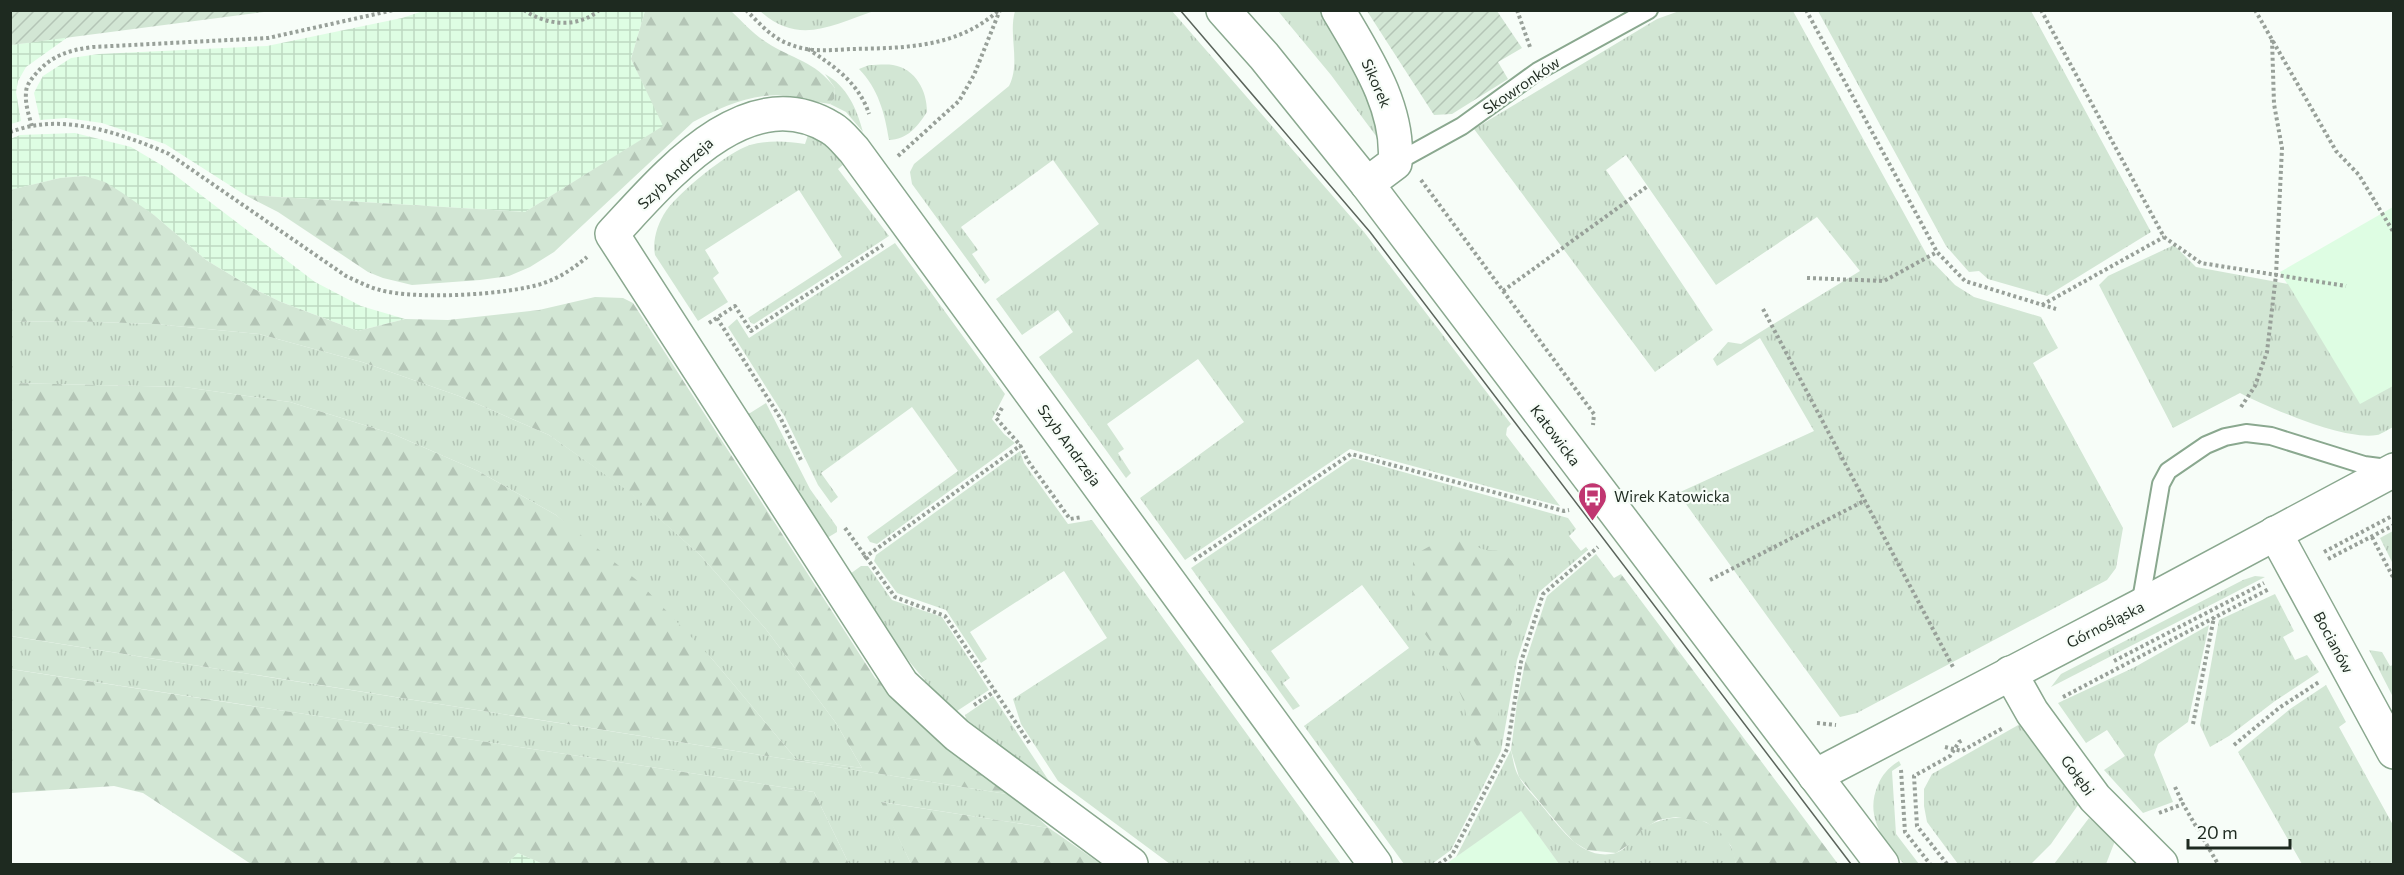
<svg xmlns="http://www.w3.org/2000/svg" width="2404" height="875" font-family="Commissioner,sans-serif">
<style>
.built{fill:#defde3}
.industrial{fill:url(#industrial-grid)}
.grass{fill:url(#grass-tufts)}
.forest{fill:url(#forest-firs)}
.garden{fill:url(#garden-furrows)}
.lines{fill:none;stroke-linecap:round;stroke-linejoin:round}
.lane-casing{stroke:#8aa88f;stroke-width:20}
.street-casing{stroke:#8aa88f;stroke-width:36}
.secondary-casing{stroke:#8aa88f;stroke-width:36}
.path{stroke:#98a099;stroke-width:4;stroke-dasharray:3 3;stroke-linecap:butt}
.lane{stroke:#fff;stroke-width:16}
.street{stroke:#fff;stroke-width:33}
.secondary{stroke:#fff;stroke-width:33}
.tram{stroke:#5b655c;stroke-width:1.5}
.labels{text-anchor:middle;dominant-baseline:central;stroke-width:4.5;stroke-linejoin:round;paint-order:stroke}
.street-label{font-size:15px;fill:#1e2a20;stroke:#f7fdf8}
.poi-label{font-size:15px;fill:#1e2a20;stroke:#f7fdf8;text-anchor:start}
</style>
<defs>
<pattern id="industrial-grid" width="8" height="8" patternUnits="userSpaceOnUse" patternTransform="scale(1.5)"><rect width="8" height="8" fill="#defde3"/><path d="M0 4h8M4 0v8" fill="none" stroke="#bed9c2"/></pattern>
<pattern id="grass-tufts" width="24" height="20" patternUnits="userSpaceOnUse" patternTransform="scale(1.5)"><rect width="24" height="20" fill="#d2e6d4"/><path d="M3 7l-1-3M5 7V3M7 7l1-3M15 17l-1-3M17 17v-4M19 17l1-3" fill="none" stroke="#b4c5b6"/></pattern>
<pattern id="forest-firs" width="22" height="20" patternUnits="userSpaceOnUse" patternTransform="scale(1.5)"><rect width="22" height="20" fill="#d2e6d4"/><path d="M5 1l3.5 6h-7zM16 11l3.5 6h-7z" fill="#b4c5b6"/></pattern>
<pattern id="garden-furrows" width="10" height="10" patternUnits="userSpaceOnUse" patternTransform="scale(1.5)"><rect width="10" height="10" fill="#d2e6d4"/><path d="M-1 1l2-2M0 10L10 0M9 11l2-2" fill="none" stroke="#b4c5b6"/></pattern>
</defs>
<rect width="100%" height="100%" fill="#f7fdf8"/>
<g class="built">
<path d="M2393 207V427L2378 435 2280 272Z"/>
<path d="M1521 810 1559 864H1446Z"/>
</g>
<g class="industrial">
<path d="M423 11H645L631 59 664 126 525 212 245 195 165 144 102 123 66 118 40 120 34 93 38 85 43 76 71 58 99 54 267 46 402 18Z"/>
<path d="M68 37 26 67 18 81 16 92 21 121 11 124V45Z"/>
<path d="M75 133 131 147 163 166 315 282 361 306 405 319 358 331 281 302 254 289 206 260 154 215 85 176 60 178 11 190 10 139 20 135Z"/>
<path d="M518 853 543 864H506Z"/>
</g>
<g class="grass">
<path d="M1682 10 1793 11 1928 257 1955 285 1974 297 2041 317 2058 348 2033 363 2123 528 2116 568 2107 580 1857 713 1840 717 1678 493 1814 431 1760 338 1717 366 1713 359 1728 342 1741 344 1860 271 1817 217 1716 285 1626 155 1606 170 1713 330 1655 372 1474 129 1657 19Z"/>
<path d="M760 11H874C832 25 799 46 760 11Z"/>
<path d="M1015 11H1172L1364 232 1511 424 1507 428 1506 435 1560 506 1350 449 1185 560 1140 498 1244 422 1198 359 1107 424 1124 449 1118 453 1131 473 1126 478 1039 357 1073 332 1058 310 1022 335 996 299 1099 224 1053 160 961 227 978 250 972 254 990 280 985 284 912 184 910 172 914 164 1009 86C1021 62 1008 36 1015 11Z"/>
<path d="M1278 11H1320L1338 32 1370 91 1379 140 1331 75Z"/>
<path d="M1818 11H2031L2151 232 2047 296 1988 279 1979 271 1969 272 1946 246Z"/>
<path d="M869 65C876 65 886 64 893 65 916 69 927 91 927 112 918 126 907 140 889 140 885 114 878 88 859 69Z"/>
<path d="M825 74C847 86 857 109 863 132L846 112 830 104 834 99 835 88Z"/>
<path d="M808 135C824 141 834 150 845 163L838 169 889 236 754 324 751 323 748 318 842 257 799 190 705 250 719 273 713 278 728 302 698 321 655 255C652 240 658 223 666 211 679 192 728 152 750 145 769 140 786 141 805 144Z"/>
<path d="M895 243 1005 394 992 419 1004 434 1015 443 877 544 870 542 867 537 958 471 912 407 821 473 838 497 831 503 818 485 785 417 728 327 737 319 749 338Z"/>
<path d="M2174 245 2196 267 2288 284 2360 404 2393 386V427C2388 429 2382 434 2377 435 2345 441 2269 408 2240 393L2173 428 2099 285 2108 276Z"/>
<path d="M69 321 155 324 259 334 362 362 459 396 549 435 629 491 700 555 765 628 836 723 862 768 796 759 713 660 556 515 478 471 393 434 290 402 184 387 11 383 10 322Z"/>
<path d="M766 403 810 489 837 527V532L827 538 747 415Z"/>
<path d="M1020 451 1024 463 1068 524 1092 520 1341 864H1170L1058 781 1021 724 1013 699 1107 638 1064 571 970 632 987 659 981 663 946 610 897 593 874 561 876 555Z"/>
<path d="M1353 458 1568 518 1576 529 1569 536 1581 551 1586 547 1588 550 1539 592 1517 660 1501 751 1451 850 1432 864H1404L1304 726 1409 648 1362 585 1271 651 1290 678 1283 683 1300 706 1293 710 1191 568Z"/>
<path d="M2393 531V564L2380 538Z"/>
<path d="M861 566H868L892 600 942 617 989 690 957 711C910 672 883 624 850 574Z"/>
<path d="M2255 576 2265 577 2051 687 2061 674 2243 580Z"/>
<path d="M2275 594 2294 631 2283 637 2295 660 2307 655 2319 672 2275 701 2229 736 2210 747 2200 725 2219 620Z"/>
<path d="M2209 625 2188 722 2158 744 2154 755 2173 802 2143 813 2104 770 2125 756 2107 730 2086 743 2058 703 2135 667Z"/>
<path d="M10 636 1013 795 1049 828 882 802 911 864H849L814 792 11 669Z"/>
<path d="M2369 650 2382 652 2390 666 2393 665V697Z"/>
<path d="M2326 685 2346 722 2339 727 2393 825V864H2302L2238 752 2290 709Z"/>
<path d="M993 696 1053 787 966 719 965 715Z"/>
<path d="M2020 724 2078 805 2051 844 2031 864H1958L1927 822 1924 806V789L1932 774Z"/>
<path d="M1511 750C1513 759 1514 769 1519 777 1525 788 1534 796 1542 806 1560 827 1582 862 1616 853 1628 849 1634 836 1643 829 1670 810 1717 814 1731 847 1734 852 1735 859 1736 864H1559L1521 811 1456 857Z"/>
<path d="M1899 761 1901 765 1892 771 1896 834 1919 864H1904C1884 841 1864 817 1878 785 1882 775 1889 767 1899 761Z"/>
<path d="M2089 818 2115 841 2106 864H2054Z"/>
</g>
<g class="forest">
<path d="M645 11H731C742 21 753 34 766 42 793 60 814 60 835 88L834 99 830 104C815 102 802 98 787 96 754 92 721 107 693 122L554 252 530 267 509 276 480 280 412 285 383 278 368 272 278 212 245 195 525 212 663 126 631 59Z"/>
<path d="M85 176 105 182 121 192 154 215 206 260 254 289 281 302 358 331 405 319 448 320 539 310 595 297 623 298 633 303 875 678 1013 795 11 636V383L184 387 290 402 393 434 478 471 556 515 639 582 713 660 796 759 862 768 836 723 765 628 700 555 628 491 549 435 459 396 362 362 259 334 155 324 69 321 11 322 10 190 60 178Z"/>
<path d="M1448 536C1461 537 1470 544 1482 549 1489 552 1497 548 1504 554 1541 582 1505 627 1499 660 1497 668 1499 676 1499 684 1499 702 1498 721 1497 739L1488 745 1477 746 1470 734 1463 700 1456 684 1436 649 1416 622 1412 603 1413 562 1421 551Z"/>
<path d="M1596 554 1614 578 1621 574 1838 864H1736L1731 846 1720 832 1706 822 1676 817 1658 820 1642 830 1631 843 1616 853 1587 850 1574 842 1562 829 1519 777 1511 750 1517 703 1525 663 1547 596Z"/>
<path d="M10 669 814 792 849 864H543L518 853 506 864H251L143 793 114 786 11 793Z"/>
<path d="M881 802 1049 828 1101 864H911Z"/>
</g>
<g class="garden">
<path d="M11 10H272V11L11 45Z"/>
<path d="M1367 11H1497L1522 48 1498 62 1508 79 1452 114 1434 115Z"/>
</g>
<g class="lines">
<defs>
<g id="lane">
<path d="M1395 163 1462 126 1538 71 1649 10"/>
<path d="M2140 606 2161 484 2168 471 2206 445 2225 437 2246 433 2271 436 2364 465 2387 468"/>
</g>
<g id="street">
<path d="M1338 10C1365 56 1400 108 1395 163L1367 184"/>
<path d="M2275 533 2394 752"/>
<path d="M2010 673 2032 712 2095 798 2161 864"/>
<path d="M1131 864 957 735 902 684 612 234C663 180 746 76 831 128 840 133 847 143 854 150L1375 864"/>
</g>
<g id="secondary">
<path d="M1223 10 1264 56 1367 184 1882 864"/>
<path d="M1815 776 2140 606 2394 470"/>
</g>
</defs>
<use href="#lane" class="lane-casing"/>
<use href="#street" class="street-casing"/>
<use href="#secondary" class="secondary-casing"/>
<g class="path">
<path d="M524 10C545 25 578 29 599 10"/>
<path d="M746 10C759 23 772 38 789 44 810 53 831 50 852 49 904 48 958 48 999 10"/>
<path d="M1517 10 1530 47"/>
<path d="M1806 10 1937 252 1965 281 2056 309"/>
<path d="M2041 10 2164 237 2201 263 2346 286"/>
<path d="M2255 10 2336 151 2359 175 2394 233"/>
<path d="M808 49C834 66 859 83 869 114"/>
<path d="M32 126C29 116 25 104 26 93 26 86 30 81 34 76 50 56 68 50 93 47L268 38 394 10"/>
<path d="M10 132C19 129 29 126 38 125 80 119 131 137 169 154L346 276C357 281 368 287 380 290 415 300 509 295 544 283 561 277 574 268 587 257"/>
<path d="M898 156 959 101 974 75 1000 10"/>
<path d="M1421 180 1594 414 1593 425"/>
<path d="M1807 278 1884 281 1937 252"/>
<path d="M1503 291 1648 186"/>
<path d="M2042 305 2164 237"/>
<path d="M1763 309 1953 667"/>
<path d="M717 318 781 419 802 462"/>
<path d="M709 323 735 306 751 331 883 245"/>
<path d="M2241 407 2255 386 2267 352 2276 275 2282 148 2274 104 2272 39"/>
<path d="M1002 408 996 418 1020 445 1028 461 1070 519 1082 517"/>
<path d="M845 528 895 597 945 616 1030 744"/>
<path d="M2372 537 2394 579"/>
<path d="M2324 552 2394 515"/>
<path d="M864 558 1021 445"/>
<path d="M2328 559 2394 525"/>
<path d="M1194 560 1351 454 1564 511 1569 510"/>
<path d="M1710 580 1864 501"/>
<path d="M2114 661 2264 583"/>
<path d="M2063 697 2269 589"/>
<path d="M974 705 995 691"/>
<path d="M1817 723 1836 725"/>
<path d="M2193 724 2214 617"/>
<path d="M2234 745 2279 708 2319 682"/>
<path d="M1945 747 1962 751 2003 728"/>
<path d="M1901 770 1905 832 1930 864"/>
<path d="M2175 787 2183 804"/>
<path d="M2159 813 2183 804 2218 864"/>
<path d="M1439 864 1452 855 1507 749 1521 662 1543 594 1598 547"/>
<path d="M1947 864 1917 826 1914 776 1950 756 1959 742 1963 740"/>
</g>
<use href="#lane" class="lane"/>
<use href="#street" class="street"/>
<use href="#secondary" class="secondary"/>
<path class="tram" d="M1180 10 1370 232 1851 864"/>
</g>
<defs>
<symbol id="bus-pin" viewBox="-11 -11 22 30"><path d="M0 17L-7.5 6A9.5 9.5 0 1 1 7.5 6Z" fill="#c03670" stroke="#f7fdf8"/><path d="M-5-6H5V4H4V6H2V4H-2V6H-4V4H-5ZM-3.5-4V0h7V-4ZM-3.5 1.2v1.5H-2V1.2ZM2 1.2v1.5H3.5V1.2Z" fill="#fff"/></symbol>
</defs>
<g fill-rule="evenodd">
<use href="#bus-pin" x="1576" y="480" width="33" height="45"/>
</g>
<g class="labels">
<g class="street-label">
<text transform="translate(1377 83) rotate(66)">Sikorek</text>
<text transform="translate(1521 85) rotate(-34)">Skowronków</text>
<text transform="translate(675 173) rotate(-43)">Szyb Andrzeja</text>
<text transform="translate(1556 435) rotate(53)">Katowicka</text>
<text transform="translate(1070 445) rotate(54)">Szyb Andrzeja</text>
<text transform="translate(2105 624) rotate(-27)">Górnośląska</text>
<text transform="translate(2334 642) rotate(62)">Bocianów</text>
<text transform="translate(2078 775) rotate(54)">Gołębi</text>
</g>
<g class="poi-label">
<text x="1614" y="496">Wirek Katowicka</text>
</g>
</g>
<rect width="2404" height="875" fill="none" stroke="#1e2a20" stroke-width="24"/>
<path d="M2188 839v9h102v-9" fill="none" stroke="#1e2a20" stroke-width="3"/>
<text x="2197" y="839" font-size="18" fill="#1e2a20" stroke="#f7fdf8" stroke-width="4.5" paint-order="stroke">20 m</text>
</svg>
